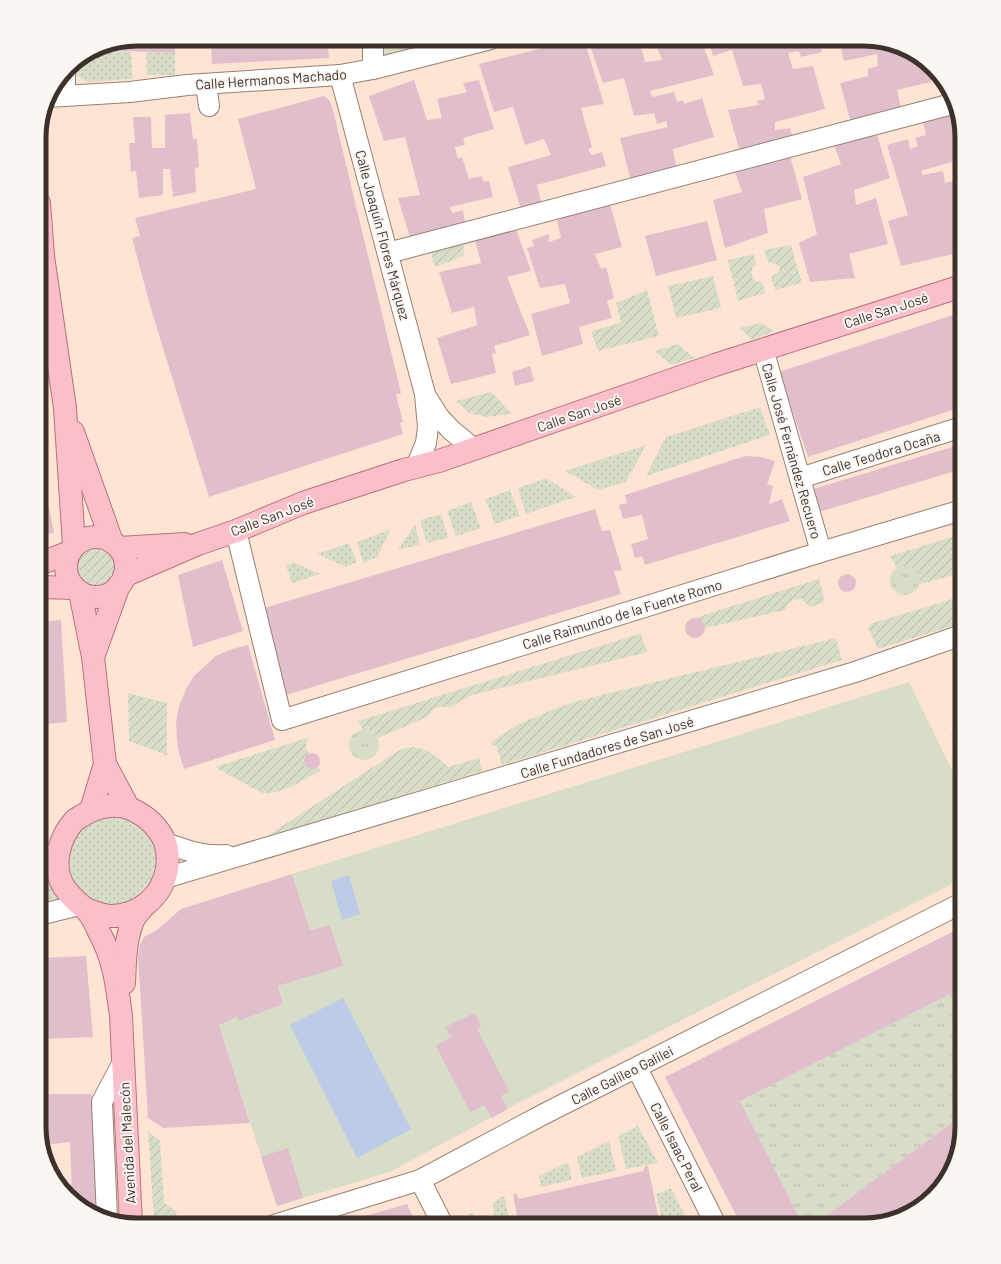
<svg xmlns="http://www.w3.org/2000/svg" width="1001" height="1264" font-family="Barlow,sans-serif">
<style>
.grass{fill:url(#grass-dots)}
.park{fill:url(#park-tufts)}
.garden{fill:url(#garden-furrows)}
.pitch{fill:#d7ddc6}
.water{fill:#bbcbe8}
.building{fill:#e1becc}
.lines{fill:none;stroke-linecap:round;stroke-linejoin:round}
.minor-casing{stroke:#988071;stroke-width:22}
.major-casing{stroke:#b7717c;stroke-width:24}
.minor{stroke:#fff;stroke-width:20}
.major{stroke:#fbbecb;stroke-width:22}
.labels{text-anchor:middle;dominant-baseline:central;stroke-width:4;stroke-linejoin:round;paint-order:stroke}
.street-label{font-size:14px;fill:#3c312b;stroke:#fbf6f2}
.rim{fill:none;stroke:#3c312b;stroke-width:5}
</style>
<defs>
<pattern id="grass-dots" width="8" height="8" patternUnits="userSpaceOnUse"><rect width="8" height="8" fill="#d7ddc6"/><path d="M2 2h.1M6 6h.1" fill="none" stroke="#b9beaa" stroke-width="1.8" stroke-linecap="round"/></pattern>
<pattern id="park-tufts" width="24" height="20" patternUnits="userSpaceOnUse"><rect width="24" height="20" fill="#d7ddc6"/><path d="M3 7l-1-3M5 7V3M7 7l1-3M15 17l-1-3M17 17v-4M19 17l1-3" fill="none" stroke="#b9beaa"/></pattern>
<pattern id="garden-furrows" width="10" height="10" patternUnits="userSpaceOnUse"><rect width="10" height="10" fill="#d7ddc6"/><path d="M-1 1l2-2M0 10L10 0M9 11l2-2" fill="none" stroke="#b9beaa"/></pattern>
</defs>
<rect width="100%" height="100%" fill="#ffe4d3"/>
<g class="grass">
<path d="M100 46 101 50 131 52 133 79 86 82 75 74 74 62Z"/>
<path d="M146 52 175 53V75H147Z"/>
<path d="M760 407 770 435 646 476 666 437Z"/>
<path d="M646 445 626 482 598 490 565 471Z"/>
<path d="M546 478 576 497 526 514 518 488Z"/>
<path d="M510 490 520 516 495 524 485 499Z"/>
<path d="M471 502 481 528 456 536 447 511Z"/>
<path d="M441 514 448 538 427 543 420 520Z"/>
<path d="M415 524 420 545 398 550Z"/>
<path d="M391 529 377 557 363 563 357 542Z"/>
<path d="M349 543 357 562 346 567 317 554Z"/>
<path d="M293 562 320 574 292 583 286 566Z"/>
<circle cx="112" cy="861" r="45"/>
<path d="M58 853 73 899 39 915V858Z"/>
<path d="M638 1126 658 1163 626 1169 618 1136Z"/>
<path d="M609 1141 616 1171 582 1178 577 1157Z"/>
<path d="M568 1162 572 1180 541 1187 539 1176Z"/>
<path d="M671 1188 690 1225H663L656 1194Z"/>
<path d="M504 1195 510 1223 495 1225 493 1203Z"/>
<path d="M473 1212 476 1225H466L463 1218Z"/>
</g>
<g class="park">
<path d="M373 39H491L373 69Z"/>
<circle cx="905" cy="580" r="15"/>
<circle cx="364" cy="745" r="15"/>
<path d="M962 988V1115L814 1225H803L740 1101Z"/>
</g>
<g class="garden">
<path d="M463 239 464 256 435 267 430 249Z"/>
<path d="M791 245 802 283 775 290 771 277 779 272 780 267 776 264 769 263 764 250Z"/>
<path d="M754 254 756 264 752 268V277L755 281 762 282 765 293 738 301 728 260Z"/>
<path d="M713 276 721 308 676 318 668 286Z"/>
<path d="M647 290 659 336 598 351 591 331 621 323 616 303Z"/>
<path d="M761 323 774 331 752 340 740 328Z"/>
<path d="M678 344 694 358 671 365 655 351Z"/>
<path d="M491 392 512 414 486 417 469 413 456 401Z"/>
<path d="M962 534V573L920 584C920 570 909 560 896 569V566L890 556Z"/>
<circle cx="97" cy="567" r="21"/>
<path d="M819 579 825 602 810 607 802 599 794 600 788 604 785 610 705 628C704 621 700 619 694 618Z"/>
<path d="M962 596V623L878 649 868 628 870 624Z"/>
<path d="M639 634H641L644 644 648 652 472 695 450 707H438L432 711 429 716 378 738C374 732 370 730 363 730L358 721Z"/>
<path d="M836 638 842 660 502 765 496 745 492 746 491 743C514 723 545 713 573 702Z"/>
<path d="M128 693 167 703V755L129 741Z"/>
<path d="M307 738 306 748 309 754 304 759V764L309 769 317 767 321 770C304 779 283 795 262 793L215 767Z"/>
<path d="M411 747C427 748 437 756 448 767L479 758 482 771 264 838 393 754 402 749Z"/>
<path d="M148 1131 160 1141 164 1203 177 1212 174 1219 154 1220Z"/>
</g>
<path class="pitch" d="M909 682 962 790V879L516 1104 390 1172 277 1206 219 1025 237 1017 239 1021 283 1004 278 986 342 966 330 925 310 930 292 874Z"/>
<g class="water">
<path d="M349 875 360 914 342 920 331 881Z"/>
<path d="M343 998 411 1129 357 1158 290 1025Z"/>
</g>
<g class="building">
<path d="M137 39H174L175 53 101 50 100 46Z"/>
<path d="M211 39H356V44L328 48 329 58 212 64Z"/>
<path d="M578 39H584L604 104 581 108 592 147 588 150 592 155 602 152 606 166 537 185 543 209 522 213 508 167 551 155 544 139 525 145 513 107 494 112 479 64Z"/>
<path d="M639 39 645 62 662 60 655 42 667 39H701L714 75 650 91 652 97 674 92 677 102 683 100 684 104 702 98 714 137 673 149 677 171 632 186 620 138 668 127 666 121 657 124 654 113 634 116 624 78 603 83 588 40Z"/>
<path d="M708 39H819L822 52 801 57 799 51 788 53 793 69 813 66 825 109 775 122V130L790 128 795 143 742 159 728 110 759 105 757 101 765 99 761 84 743 86 732 50 713 56Z"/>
<path d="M839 39H870L913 52 928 66 931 82 897 90 902 112 852 126 840 83 868 76V69L878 66 877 54 844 61Z"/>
<path d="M414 80 427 120 442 118 437 99 467 92 463 83 479 80 494 129 463 138 465 145 455 147 458 159 462 157 469 179 482 176 483 181H489L493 197 450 207 452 213 463 210 465 221 412 244 398 198 420 195 405 137 384 141 369 96Z"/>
<path d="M324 96 329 100 332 106 401 393 396 395 403 422 400 423 403 434 209 497 151 309 132 238 140 236 135 218 256 189 238 119Z"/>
<path d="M190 113 193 139H197L199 167 195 168 196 192 173 197 170 169H163V195L139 198 136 171 131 172 129 143H135L133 117H151L152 148H165V115Z"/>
<path d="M955 113 962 137V159L921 171 923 175 943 171 945 183 962 179V252L901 266 888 221 908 215 887 145 908 139 910 149 918 146 915 138 926 135 923 122Z"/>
<path d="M877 134 890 178 854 190 856 205 876 198 888 244 849 254 855 278 810 282 799 243 817 234 803 177 841 164 834 145Z"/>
<path d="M790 156 802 199 764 209 768 233 725 248 713 200 742 192 735 172Z"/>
<path d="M610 204 622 247 595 254 601 269 606 267 614 298 607 301 612 318 579 327 583 344 542 356 531 314 570 303 565 284 540 288 527 248 534 246 532 240 549 234V242L561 238 556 216Z"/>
<path d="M707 221 717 260 656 276 645 236Z"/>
<path d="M515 226 531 271 507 277 530 335 494 346 496 353 492 354 496 373 451 384 437 338 477 325 474 307 452 313 439 272 481 263 474 237Z"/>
<path d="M962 312V407L808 457 779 372Z"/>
<path d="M530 366 534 381 515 386 512 372Z"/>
<path d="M962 444V469L819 512 813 489Z"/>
<path d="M745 456 761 457 775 461 767 484 773 486 769 504 782 499 790 521 645 565 642 556 635 558 631 544 648 539 642 515 623 519 619 505 627 503 625 495Z"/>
<path d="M39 457 54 533 39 535Z"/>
<path d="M595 509 602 531 610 530 622 570 614 571 621 594 286 695 261 609Z"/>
<path d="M222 560 243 631 193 647 178 575Z"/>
<circle cx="847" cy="583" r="9"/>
<circle cx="695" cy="628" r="10"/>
<path d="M61 620 67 722 39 725V622Z"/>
<path d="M248 645 275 740 184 769 179 753 177 739 176 722 179 706 186 689 194 676 216 656 232 649Z"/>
<path d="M962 730V756L951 735Z"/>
<circle cx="312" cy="761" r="8"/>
<path d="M292 874 310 930 330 925 343 966 278 986 283 1004 239 1021 237 1017 219 1025 250 1123 163 1128 148 1118 138 956 140 945 144 937 157 930 181 909Z"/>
<path d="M962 927V988L740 1101 803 1225H741L665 1077Z"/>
<path d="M86 956 93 1037 39 1039 40 958Z"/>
<path d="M475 1013 481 1026 477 1029 509 1091 501 1096 508 1109 492 1118 484 1105 470 1112 436 1046 451 1037 445 1027Z"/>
<path d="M39 1094H92L95 1182 98 1216 93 1215 72 1196 70 1142 44 1145 39 1127Z"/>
<path d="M962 1115V1127L949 1176 919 1208 864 1225H814Z"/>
<path d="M288 1148 303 1198 277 1206 261 1157Z"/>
<path d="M646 1165 648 1166 660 1225H519L513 1195 516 1193 519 1199 643 1171Z"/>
<path d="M407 1204 417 1225H333Z"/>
</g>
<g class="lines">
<defs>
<g id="minor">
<path d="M373 39V69"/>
<path d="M65 73V96"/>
<path d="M340 75 425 394 428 427 426 443 416 467"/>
<path d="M206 84 209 106"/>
<path d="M48 97 130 92 187 85 340 75 373 69 491 39"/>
<path d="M388 253 952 104"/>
<path d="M763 349 821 552"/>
<path d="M427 398 439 417 451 430 474 449"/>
<path d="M800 478 962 427"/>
<path d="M236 531 282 720 821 552 962 510"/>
<path d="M165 843C185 850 205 857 226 855"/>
<path d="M39 858 58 853"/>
<path d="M165 878 855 672 962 635"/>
<path d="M39 915 79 905"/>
<path d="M637 1068 716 1225"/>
<path d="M420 1180 443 1225"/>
<path d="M107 1218 102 1102 123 1062"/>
<path d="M274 1225 420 1180 544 1114 962 903"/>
</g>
<g id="major">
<path d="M39 203 43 256 65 408 74 545"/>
<path d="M73 432 112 542"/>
<circle cx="96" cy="567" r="30"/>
<path d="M119 548 185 544"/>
<path d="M39 564 70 552"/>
<path d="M124 576 198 544 236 531 303 503 404 470 439 461 715 365 962 286"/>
<path d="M39 587 75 588"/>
<path d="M80 592 93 657 105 764 91 810"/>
<path d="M93 657 119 585"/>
<path d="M105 764 128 807"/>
<path d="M86 909C94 912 101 915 109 916 138 917 162 897 167 869 168 861 168 850 165 842 158 826 147 816 131 809 117 803 98 806 85 814 82 816 78 818 75 820 59 837 51 867 64 887 70 896 77 902 85 909 91 914 96 925 99 932 114 959 117 985 121 1016L131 1224"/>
<path d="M124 983C125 963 125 942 132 923 134 917 139 912 143 907"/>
</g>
</defs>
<use href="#minor" class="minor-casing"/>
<use href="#major" class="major-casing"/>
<use href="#minor" class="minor"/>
<use href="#major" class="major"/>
</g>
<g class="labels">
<g class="street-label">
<text transform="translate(271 79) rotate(-4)">Calle Hermanos Machado</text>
<text transform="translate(383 235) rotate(75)">Calle Joaquín Flores Márquez</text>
<text transform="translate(886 310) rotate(-18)">Calle San José</text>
<text transform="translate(579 413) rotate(-19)">Calle San José</text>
<text transform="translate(792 451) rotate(74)">Calle José Fernández Recuero</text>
<text transform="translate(881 453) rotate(-17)">Calle Teodora Ocaña</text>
<text transform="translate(272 516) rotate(-21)">Calle San José</text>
<text transform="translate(622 614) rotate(-17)">Calle Raimundo de la Fuente Romo</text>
<text transform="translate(607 747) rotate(-17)">Calle Fundadores de San José</text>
<text transform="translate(622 1075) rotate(-27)">Calle Galileo Galilei</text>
<text transform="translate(127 1143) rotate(-93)">Avenida del Malecón</text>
<text transform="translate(677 1147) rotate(63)">Calle Isaac Peral</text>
</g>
</g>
<path d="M0 0H1001V1264H0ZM137 46H864A91 91 0 0 1 955 137V1127A91 91 0 0 1 864 1218H137A91 91 0 0 1 46 1127V137A91 91 0 0 1 137 46Z" fill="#fbf6f2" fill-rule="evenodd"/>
<path class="rim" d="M137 46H864A91 91 0 0 1 955 137V1127A91 91 0 0 1 864 1218H137A91 91 0 0 1 46 1127V137A91 91 0 0 1 137 46Z"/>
</svg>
